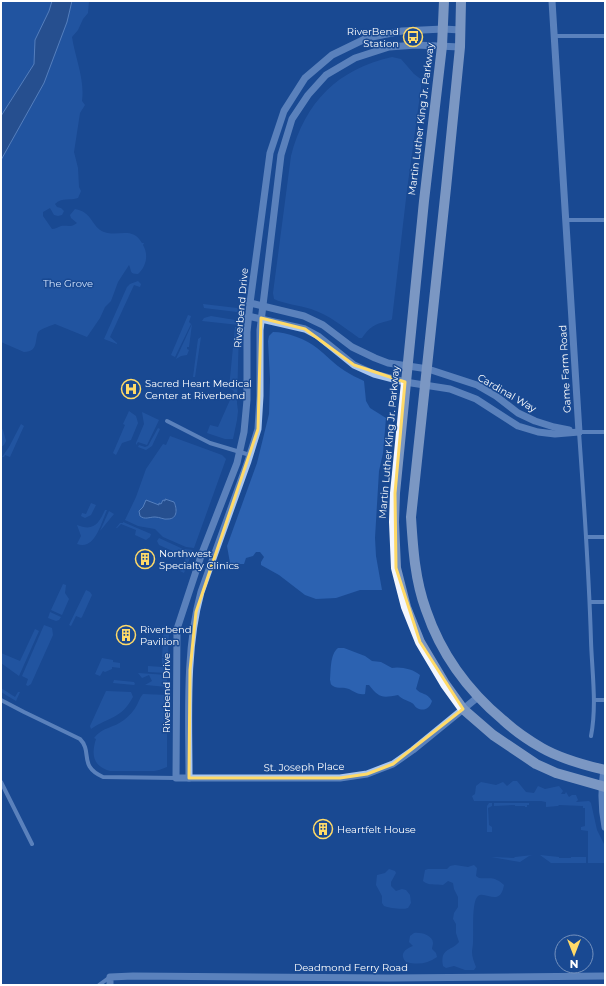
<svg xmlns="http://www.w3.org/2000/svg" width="606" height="986" font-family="Montserrat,sans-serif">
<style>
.green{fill:#2c62b1}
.water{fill:#35578d;stroke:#9cc0f2}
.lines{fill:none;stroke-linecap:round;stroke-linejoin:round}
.minor{stroke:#a9c6ef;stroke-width:4}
.tertiary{stroke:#a9c6ef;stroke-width:7}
.primary{stroke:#f2f6ff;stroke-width:10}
.marked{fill:none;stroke:#ffda68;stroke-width:3;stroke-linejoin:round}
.labels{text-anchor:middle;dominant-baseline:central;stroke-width:3;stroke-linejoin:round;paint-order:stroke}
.poi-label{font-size:10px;fill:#fff;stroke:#194992;text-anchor:start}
.street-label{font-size:10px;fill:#fff;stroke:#194992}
.park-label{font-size:10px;fill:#d0e1fb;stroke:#194992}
</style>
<rect width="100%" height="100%" fill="#194992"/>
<g class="green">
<path d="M1 1H52L49 11 35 40 34 64 1 116Z"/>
<path d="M73 1H89L88 13 83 19 78 30 72 37C75 57 85 80 82 101L85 105 80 113 74 152 78 168 79 187 81 191 78 198C70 201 62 197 55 204L57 207 61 208 64 211 62 215 58 216 54 215 50 208 43 212V216L52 229C55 229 58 227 61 226 67 225 71 228 77 223L71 218 70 215 75 209C93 212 91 227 104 232 119 237 132 226 142 243H144L143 245C149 255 146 267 138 274 129 274 132 271 129 265L118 282 111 301 105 307 100 318 87 337 55 324C50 326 43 328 39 331 34 336 40 352 24 352L1 342V160L11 143 70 10Z"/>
<path d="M392 57 401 59 414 74 422 80 407 190 392 319 391 320C376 324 371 325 362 338H359C342 326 331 316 311 309 299 305 284 304 274 299L273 293 291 156C305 102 338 69 392 57Z"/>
<path d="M138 281 141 284 140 287 134 285 110 337 117 343V344L104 339 127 287 130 284Z"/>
<path d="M203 304 237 308 239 310 237 312 204 308Z"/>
<path d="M188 315 191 316 189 322 191 324 175 357 171 355Z"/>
<path d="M211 316 235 320 239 322V325L202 321 204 318Z"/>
<path d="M192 324 189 347H187V349L189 350 187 355 181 356 176 359Z"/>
<path d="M235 327H239L237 403 238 411 237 420 233 439H225L207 433 210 425 218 427 234 391 229 388Z"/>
<path d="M273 332C287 332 306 339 317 348 326 355 334 364 345 371 351 375 358 378 364 381L366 401 370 408 386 418 383 453 379 471 375 538 376 556 382 590H360L336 598 316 599 305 595 279 575 261 565V562L264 557 260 552H256L253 556 246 558 244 564H234L230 563 227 546 257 463 269 414 270 379 268 341 269 336Z"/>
<path d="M201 337 195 377H193L198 339Z"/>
<path d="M129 411 136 416 138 423 131 440 122 443 116 455 113 453 125 425 123 424Z"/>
<path d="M142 412 159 420 147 445 138 442 136 445V443L144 424Z"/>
<path d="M21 424 24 426 10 457 5 455 4 457H2L9 447Z"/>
<path d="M1 428 3 430 6 441 4 445 1 447Z"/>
<path d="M158 428 160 429 152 446 146 450 138 447 139 445 145 447 148 446Z"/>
<path d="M170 436 222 455 226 459 194 548 186 547 163 537 155 529 138 526 125 520 136 497 146 469 163 444 166 445Z"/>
<path d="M91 503 96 505 91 515 85 518 81 516 82 513 86 514Z"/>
<path d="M105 510H107C101 523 95 551 77 544L81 536 77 525C94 532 99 523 105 510Z"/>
<path d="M109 511 114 514 100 531Z"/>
<path d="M123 522 151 534 150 537 146 540 135 535 136 530 121 524 117 528H116L120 523H123Z"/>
<path d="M159 538 183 549 193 550 184 573 180 571 186 557 159 545 157 541Z"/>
<path d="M63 584 66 585 65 593 69 599 62 615 51 610Z"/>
<path d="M86 590 90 592 92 595 82 617 81 618 76 616 71 626 69 625Z"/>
<path d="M50 612 61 617 59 620 56 621 48 618Z"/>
<path d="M44 625 52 628 53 635 31 684 28 686 26 685 28 679 22 676Z"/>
<path d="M164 626 168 629 169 631 168 657H162Z"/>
<path d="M35 629 39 631 19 676 1 663V653L20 661Z"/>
<path d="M338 648H344L365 656 372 661 381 662 392 668C399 666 414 669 420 675L416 689C421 695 427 692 432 701 430 708 424 712 417 708 415 707 414 704 412 703 407 700 403 700 398 695 382 698 379 698 369 685H366L365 694C358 695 355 692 349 689 344 687 338 689 333 686 330 684 331 683 330 680 331 670 330 654 338 648Z"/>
<path d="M102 658 113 660V662L120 663V668L112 667V669L105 672 103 671 100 676 95 674Z"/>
<path d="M162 658H167V673L148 672V666L162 667Z"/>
<path d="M138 673 167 675V687L146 685H145L152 681 149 675 142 678Z"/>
<path d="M114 680 134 682 135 684 134 685 113 683Z"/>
<path d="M1 688 15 697 18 692H20L16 701 1 692Z"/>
<path d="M106 691 131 692 133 697C120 720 110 716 91 729L90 726Z"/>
<path d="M143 694 167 695V767L159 770 154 771H110C93 766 91 755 96 739L94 738C102 727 114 728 124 720 129 716 134 711 137 705 139 701 140 697 143 694Z"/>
<path d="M513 781H517L526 792 534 793 538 786 545 789 559 786 563 791 561 794H565L566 792 569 797 572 795H576L578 800 576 802 589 801 591 803 597 830 605 846V863H588V831L581 830V827L585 826V808H583V806L559 805 558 806 546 807V802L541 801H474L472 796 475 794 476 786 481 782 496 785 503 782 507 786Z"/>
<path d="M489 803H492V806L488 808 489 825 492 827V832H487V806Z"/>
<path d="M494 803H529V805H527V807H525V806H515V805L494 806Z"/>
<path d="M533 855 529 856 520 862 491 857 514 858 515 857Z"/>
<path d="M540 855 559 857V858H571V857H586V863H551Z"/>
<path d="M455 865 468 867 474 865 477 868 476 876 479 878C491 879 494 876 504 885 500 908 485 890 478 896 471 902 474 934 473 942 473 946 472 949 472 952 472 957 474 962 476 967L474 970H465L454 966 446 968 443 966C440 948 450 952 459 942L456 933V924L453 919 454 913 458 907V897L454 889 453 883 448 881 443 885C436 884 428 886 423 881L425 870 428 869H447L450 866Z"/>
<path d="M389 869 395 871 396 873 391 882V886L396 891 402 889 406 890 410 895 411 903 408 908C403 910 389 908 384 906L382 903V896L376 885 377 875 385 873Z"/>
<path d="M414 933C420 932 433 935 433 943 433 945 432 947 432 949L436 953 437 957C427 964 418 965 406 962 399 954 405 949 413 946L409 942 410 936Z"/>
</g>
<g class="water">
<path d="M52 1H72L67 22 44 83 1 160V116L34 64 35 40 49 11Z"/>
<path d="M165 499 174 502C177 508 178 519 168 519 164 520 160 517 155 517 149 517 145 520 140 516L139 511 143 507 146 500 159 505V503L161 504 163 500 165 501Z"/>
</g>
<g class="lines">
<g class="minor">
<path d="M554 36H605"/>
<path d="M566 220H605"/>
<path d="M167 421 210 443 250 455"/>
<path d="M586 537H605"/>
<path d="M590 602H605"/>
<path d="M1 700 24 712 80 739C93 752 78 766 103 777L176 778"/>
<path d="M594 700H605"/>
<path d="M591 736C597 705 592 672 591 641 589 571 584 502 579 432H605"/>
<path d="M1 782 32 844"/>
<path d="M99 985 110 977"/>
</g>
<g class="tertiary">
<path d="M552 1 579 432"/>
<path d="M461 30 443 29 402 31 367 38 332 55 305 78 284 111 270 153 250 303 247 332V400L244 432 237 463 202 553 177 629 176 778H340L367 774 393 764 413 750 478 697"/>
<path d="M250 303 304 316 323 325 352 347 375 358 388 363 428 369 477 385 496 396 518 413 535 421 554 427 569 430"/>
<path d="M248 316 305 329 318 336 354 365 374 374 405 382 450 389 476 399 518 426 538 432 555 434 579 432"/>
<path d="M604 769C601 789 601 807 605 827"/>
<path d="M189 778C189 717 185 650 201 592L248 461 258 429 260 396V330L281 155 292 119 308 95 326 75 355 58 389 47 416 45 460 47"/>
<path d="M110 985V977L133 976 389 978 605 976"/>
</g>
<g class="primary">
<path d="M444 1 442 46 424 201 395 493 394 522 396 568 406 607 420 642 445 684 463 709 493 735 536 764 556 773 605 787"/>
<path d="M461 1 460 47 446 188 411 517C413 549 415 580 426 610 441 654 467 690 503 720 515 731 528 740 542 748 561 759 584 765 605 770"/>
</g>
</g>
<path d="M0 0H606V986H0ZM261 318 305 329 354 365 405 382 395 493 396 568 420 642 463 709 393 764 367 774 340 778H189L190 670 196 612 258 429Z" fill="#194992" fill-opacity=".55" fill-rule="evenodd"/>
<path class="marked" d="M261 318 305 329 354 365 405 382 395 493 396 568 420 642 463 709 393 764 367 774 340 778H189L190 670 196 612 258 429Z"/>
<defs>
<symbol id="bus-ring" viewBox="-11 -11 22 22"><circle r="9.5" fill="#194992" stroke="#ffda68" stroke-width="1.5"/><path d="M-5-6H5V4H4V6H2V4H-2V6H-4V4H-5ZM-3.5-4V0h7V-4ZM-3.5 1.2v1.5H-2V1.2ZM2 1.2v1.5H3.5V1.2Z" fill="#ffda68"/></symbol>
<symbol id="hospital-ring" viewBox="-11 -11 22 22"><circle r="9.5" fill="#194992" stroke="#ffda68" stroke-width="1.5"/><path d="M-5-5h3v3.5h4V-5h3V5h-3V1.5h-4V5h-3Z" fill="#ffda68"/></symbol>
<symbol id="building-ring" viewBox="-11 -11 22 22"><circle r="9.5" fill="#194992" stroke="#ffda68" stroke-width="1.5"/><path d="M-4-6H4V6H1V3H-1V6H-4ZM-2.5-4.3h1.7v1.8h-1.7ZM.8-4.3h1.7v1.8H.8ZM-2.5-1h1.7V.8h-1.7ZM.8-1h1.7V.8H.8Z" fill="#ffda68"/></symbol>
</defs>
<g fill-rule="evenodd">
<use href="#bus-ring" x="402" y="26" width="22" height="22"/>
<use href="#hospital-ring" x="120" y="378" width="22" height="22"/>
<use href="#building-ring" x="134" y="548" width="22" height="22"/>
<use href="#building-ring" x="115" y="624" width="22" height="22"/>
<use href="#building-ring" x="312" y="818" width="22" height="22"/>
</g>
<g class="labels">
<g class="poi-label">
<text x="399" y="31" text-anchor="end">RiverBend<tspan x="399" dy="12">Station</tspan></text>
<text x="145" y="383">Sacred Heart Medical<tspan x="145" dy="12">Center at Riverbend</tspan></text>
<text x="159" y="553">Northwest<tspan x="159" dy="12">Specialty Clinics</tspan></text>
<text x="140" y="629">Riverbend<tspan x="140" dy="12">Pavilion</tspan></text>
<text x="337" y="829">Heartfelt House</text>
</g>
<g class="street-label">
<text transform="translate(421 119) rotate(-83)">Martin Luther King Jr. Parkway</text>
<text transform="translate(241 308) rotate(-85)">Riverbend Drive</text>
<text transform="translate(565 369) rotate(-93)">Game Farm Road</text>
<text transform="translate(507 393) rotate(30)">Cardinal Way</text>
<text transform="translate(389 442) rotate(-85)">Martin Luther King Jr. Parkway</text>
<text transform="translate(166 693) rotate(-90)">Riverbend Drive</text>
<text transform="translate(304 767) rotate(-1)">St. Joseph Place</text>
<text x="351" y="967">Deadmond Ferry Road</text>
</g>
<g class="park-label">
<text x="68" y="283">The Grove</text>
</g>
</g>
<rect width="606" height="986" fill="none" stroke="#ffffff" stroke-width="4"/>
<g transform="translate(574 954) rotate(180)"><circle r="19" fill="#194992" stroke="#7592be"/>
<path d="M0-3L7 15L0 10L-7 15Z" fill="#ffda68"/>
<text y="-6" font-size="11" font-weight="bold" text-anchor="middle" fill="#ffffff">N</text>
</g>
</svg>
